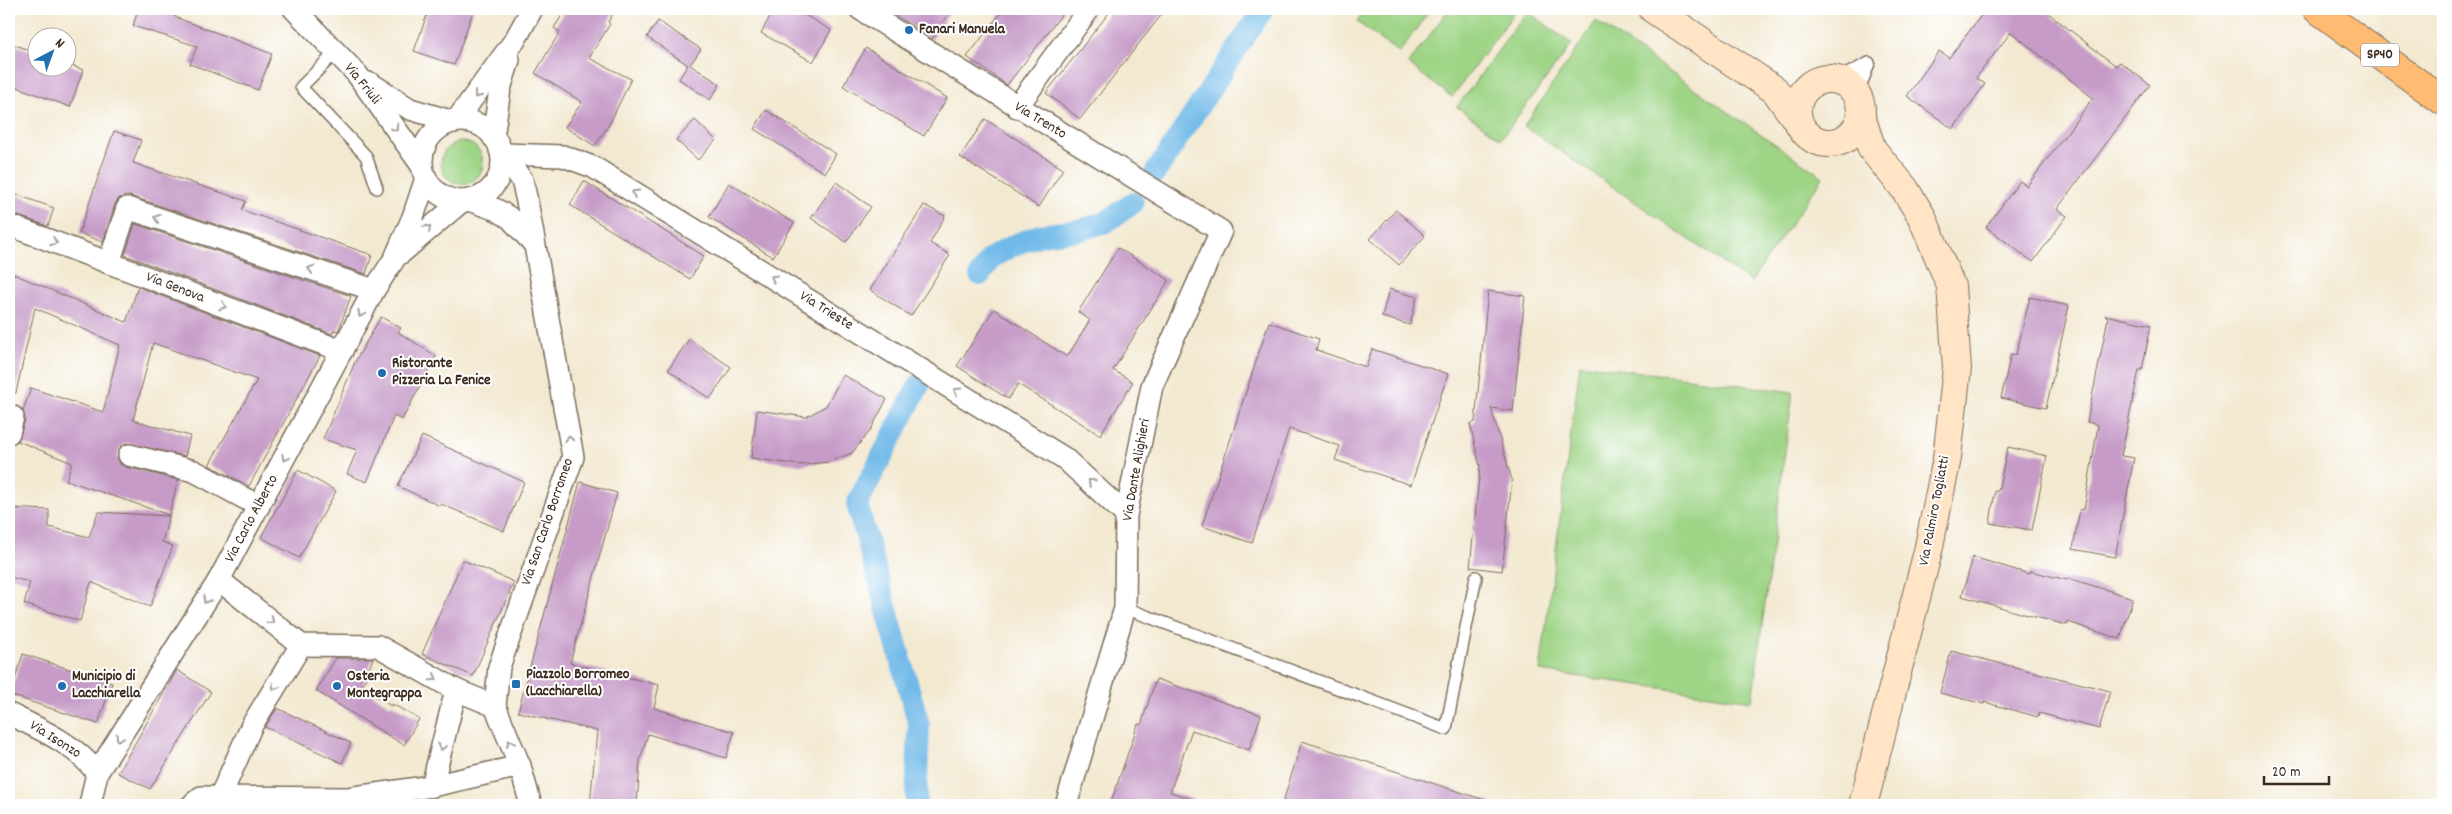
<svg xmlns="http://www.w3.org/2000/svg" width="2452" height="814" font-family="Dekko,sans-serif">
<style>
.green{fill:#9dd485;stroke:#6c7f52}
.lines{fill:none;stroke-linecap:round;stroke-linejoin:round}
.canal{stroke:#70b9e8;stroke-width:22}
.building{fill:#c69bc8}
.lane-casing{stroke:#7b6d5d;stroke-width:14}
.street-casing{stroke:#7b6d5d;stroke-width:24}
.secondary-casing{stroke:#7b6d5d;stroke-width:30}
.primary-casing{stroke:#7b6d5d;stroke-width:30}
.lane{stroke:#fff;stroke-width:11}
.street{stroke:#fff;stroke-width:21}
.secondary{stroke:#ffe4c6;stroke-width:28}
.primary{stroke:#ffbb71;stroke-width:28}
.oneway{stroke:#a79f9a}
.poi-dot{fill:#1f6fb2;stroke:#fff;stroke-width:2}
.labels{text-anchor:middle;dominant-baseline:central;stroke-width:4;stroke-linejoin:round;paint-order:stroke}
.shield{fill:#fff;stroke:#766a62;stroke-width:1}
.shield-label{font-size:14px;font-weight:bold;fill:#3b2a1e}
.poi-label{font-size:15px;font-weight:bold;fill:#3b2a1e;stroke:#fff;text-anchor:start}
.street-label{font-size:15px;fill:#3b2a1e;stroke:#fff}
</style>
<rect width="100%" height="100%" fill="#fff"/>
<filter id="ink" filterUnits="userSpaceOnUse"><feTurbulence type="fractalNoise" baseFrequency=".02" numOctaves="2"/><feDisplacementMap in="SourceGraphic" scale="10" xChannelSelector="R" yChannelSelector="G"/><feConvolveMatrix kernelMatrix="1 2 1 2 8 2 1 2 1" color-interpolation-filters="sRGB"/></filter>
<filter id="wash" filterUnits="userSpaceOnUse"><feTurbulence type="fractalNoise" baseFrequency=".0096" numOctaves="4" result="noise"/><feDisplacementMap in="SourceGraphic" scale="20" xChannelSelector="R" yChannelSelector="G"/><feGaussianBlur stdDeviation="1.12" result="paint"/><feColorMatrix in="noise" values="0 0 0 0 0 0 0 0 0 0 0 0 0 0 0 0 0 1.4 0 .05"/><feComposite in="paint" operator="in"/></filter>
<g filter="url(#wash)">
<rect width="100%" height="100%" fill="#f3e9d1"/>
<g class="green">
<path d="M1366 9H1431L1399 53 1357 22Z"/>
<path d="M1449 9H1517L1452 97 1408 64Z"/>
<path d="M1527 11 1572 44 1501 139 1457 107Z"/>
<path d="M1596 21 1823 177 1751 282 1524 126Z"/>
<circle cx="462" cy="163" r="21"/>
<path d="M1580 364 1793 392 1752 701 1540 671Z"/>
</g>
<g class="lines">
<g class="canal">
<path d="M1155 173 1263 9"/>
<path d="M980 275 991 258 1014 245 1040 235 1080 230 1106 222 1133 203"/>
<path d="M916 805 919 725 857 504 919 385"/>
</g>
</g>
<g id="blocks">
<g class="building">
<path d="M138 9H177L175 17 272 54 258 90 190 64 197 46 133 26Z"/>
<path d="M429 9H474L454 65 414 51Z"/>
<path d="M566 9H615L608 22 610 24 589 58 631 79 611 121 595 146 565 127 582 102 535 73 560 32 554 28Z"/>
<path d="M774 9H794L831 30 813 62 761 33Z"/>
<path d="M886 9H952L932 39Z"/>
<path d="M1004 9H1066L1007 85 967 57Z"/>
<path d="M1112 9H1166L1080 119 1046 93Z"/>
<path d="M1986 9H2043L2116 66 2120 62 2150 85 2057 209 2067 216 2033 262 1986 227 2020 181 2027 186 2093 98 2011 32 1976 78 1985 84 1953 129 1907 96 1939 51 1949 58Z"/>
<path d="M658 21 701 49 690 65 720 84 710 100 679 79 688 65 647 37Z"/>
<path d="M9 43 38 53V68H68V64L83 70 70 107 9 84Z"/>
<path d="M866 48 947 98 924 136 843 86Z"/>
<path d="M766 110 836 154 825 173 754 129Z"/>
<path d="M985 119 1063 169 1039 207 960 157Z"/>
<path d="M695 120 716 140 698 160 676 140Z"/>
<path d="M114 131 141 140 133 163 246 201 242 210 372 255 366 274 130 196 119 198 115 204 103 242 79 233Z"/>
<path d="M584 181 704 256 690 279 570 205Z"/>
<path d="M836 182 871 207 846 242 811 218Z"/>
<path d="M729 183 794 223 773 257 709 217Z"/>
<path d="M9 192 54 208 48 226 9 213Z"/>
<path d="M924 205 945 216 930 243 950 255 911 316 870 290Z"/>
<path d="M1396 210 1425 236 1399 265 1370 239Z"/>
<path d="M135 224 351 296 340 326 338 331 334 330 332 334 125 255Z"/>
<path d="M1118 248 1169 280 1113 370 1133 382 1100 435 1018 384 1008 399 957 366 994 309 1067 357 1090 320 1078 312Z"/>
<path d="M9 272 126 322 138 287 320 356 249 486 209 465 257 380 153 343 133 420 190 436 185 456 126 443 120 447 117 458 120 464 126 467 178 480 169 515 66 480 72 463 18 441 25 420 23 411 31 388 103 412 120 345 35 308 16 393 9 392Z"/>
<path d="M1389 289 1417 297 1410 325 1382 317Z"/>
<path d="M1488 291 1525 296 1513 411 1491 408 1512 480 1502 571 1470 567 1480 467 1470 424 1475 422Z"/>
<path d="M2030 297 2069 306 2046 408 2001 398 2011 354 2016 355Z"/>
<path d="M2105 315 2151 325 2142 370H2139L2121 456 2134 458 2115 557 2073 549 2080 509 2084 510 2098 425 2087 422 2108 318Z"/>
<path d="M381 317 401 328 398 332 436 356 402 420 394 416 367 482 347 474 357 450 323 439 355 362Z"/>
<path d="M1269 322 1319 339 1316 350 1366 367 1372 349 1448 374 1411 485 1335 460 1340 446 1289 429 1252 543 1202 526Z"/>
<path d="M689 339 731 367 710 399 668 370Z"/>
<path d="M843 375 887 399 870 431 852 453 828 462 800 465 751 458 757 410 806 417 826 406Z"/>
<path d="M422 436 524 482 504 531 441 504 440 506 398 486Z"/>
<path d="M2008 447 2047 456 2032 530 1990 523 1995 491H1998Z"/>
<path d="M298 470 336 491 299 558 261 537Z"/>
<path d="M580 482 617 493 570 663 659 685 654 708 734 732 726 758 648 734 640 760 637 805H590L597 731 518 712Z"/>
<path d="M9 508 49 510V527L89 537 98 512 169 516 162 542 173 546 150 607 91 582 80 621 24 604 30 582 9 577Z"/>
<path d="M1973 557 2029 574 2030 571 2067 580 2068 578 2133 598 2120 639 2068 622 2067 625 2020 613 1962 596Z"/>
<path d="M463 560 514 582 473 676 422 654Z"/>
<path d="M1951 651 2110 691 2099 729 2039 713 2038 717 1984 702V704L1940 693Z"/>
<path d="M23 654 112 683 98 724 10 695Z"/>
<path d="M336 658H373L362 688 391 706 392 704 419 719 404 745 316 691Z"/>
<path d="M177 670 211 692 150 789 118 773Z"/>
<path d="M1156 679 1261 715 1249 750 1192 730 1170 792 1202 802 1201 805H1110L1138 724 1141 725Z"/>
<path d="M277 708 351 743 342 763 265 727Z"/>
<path d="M1302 741 1491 802V805H1282Z"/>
</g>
</g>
</g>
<g filter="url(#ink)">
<use href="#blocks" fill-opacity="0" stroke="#7b6d5d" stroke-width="1"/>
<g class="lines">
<defs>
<g id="lane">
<path d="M335 53 301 87 366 156 377 188"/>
<path d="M1836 80 1869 63"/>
<path d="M1857 96 1869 63"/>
<path d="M1125 608 1446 729 1476 577"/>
</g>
<g id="street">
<path d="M294 9 357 74 422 166"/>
<path d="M860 9 1221 231 1152 386 1126 515 1125 608 1066 805"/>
<path d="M370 83 410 109 454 122"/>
<path d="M1017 107 1089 9"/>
<path d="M456 121 515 40 532 9"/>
<circle cx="462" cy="161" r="40"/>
<path d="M493 137 500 89 509 60"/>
<path d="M500 150 522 180 527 201 573 457 499 667 495 706 520 766 531 805"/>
<path d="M504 154 563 156 593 167 1064 458 1126 515"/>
<path d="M469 200 497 210 510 218 534 244"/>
<path d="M9 225 342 351"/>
<path d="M401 253 462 201"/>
<path d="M109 263 127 208 374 290"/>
<path d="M9 433 13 417"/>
<path d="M129 455 194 471 259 506"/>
<path d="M219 580 301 645 378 646 456 690"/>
<path d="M495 706 456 690 432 786 520 766"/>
<path d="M9 714C40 729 75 744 97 773"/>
<path d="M220 797 252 725 301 645"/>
<path d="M90 805 97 773 219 580 374 290 395 258 413 217 426 178"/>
<path d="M192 805 201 797 348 798 432 786"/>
</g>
<g id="secondary">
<path d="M1653 9 1775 90 1798 122"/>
<circle cx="1829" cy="111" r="32"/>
<path d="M1861 117 1872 149 1904 188 1922 217 1951 286 1957 368 1947 458 1928 551 1863 805"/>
</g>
<path id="primary" d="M2317 9 2443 101"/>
</defs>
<use href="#lane" class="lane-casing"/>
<use href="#street" class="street-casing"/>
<use href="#secondary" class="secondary-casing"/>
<use href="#primary" class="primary-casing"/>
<use href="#lane" class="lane"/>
<use href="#street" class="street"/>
<use href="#secondary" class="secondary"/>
<use href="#primary" class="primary"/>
</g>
<defs><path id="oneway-chevron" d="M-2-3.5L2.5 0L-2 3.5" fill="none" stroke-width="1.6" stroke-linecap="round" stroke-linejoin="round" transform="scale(1.25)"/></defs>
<g class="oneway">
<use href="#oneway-chevron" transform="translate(477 95) rotate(128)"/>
<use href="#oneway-chevron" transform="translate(395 128) rotate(55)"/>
<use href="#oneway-chevron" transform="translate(635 193) rotate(-148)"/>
<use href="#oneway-chevron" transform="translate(157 218) rotate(-162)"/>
<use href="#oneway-chevron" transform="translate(428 228) rotate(-41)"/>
<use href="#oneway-chevron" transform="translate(54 242) rotate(21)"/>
<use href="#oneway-chevron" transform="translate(311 269) rotate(-162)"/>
<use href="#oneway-chevron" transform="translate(774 278) rotate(-148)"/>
<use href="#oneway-chevron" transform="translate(223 306) rotate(21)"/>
<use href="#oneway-chevron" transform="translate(361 314) rotate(118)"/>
<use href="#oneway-chevron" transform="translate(957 391) rotate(-148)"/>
<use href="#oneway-chevron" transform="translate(569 439) rotate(-100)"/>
<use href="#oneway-chevron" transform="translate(285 458) rotate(118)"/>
<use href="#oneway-chevron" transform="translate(1091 482) rotate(-137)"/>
<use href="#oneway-chevron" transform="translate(206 600) rotate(122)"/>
<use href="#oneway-chevron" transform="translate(271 621) rotate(38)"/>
<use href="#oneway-chevron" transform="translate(434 678) rotate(30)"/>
<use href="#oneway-chevron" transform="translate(275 687) rotate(121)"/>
<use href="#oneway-chevron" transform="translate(119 738) rotate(122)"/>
<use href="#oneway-chevron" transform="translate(510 743) rotate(-113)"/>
<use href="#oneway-chevron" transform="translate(442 747) rotate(104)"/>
</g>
</g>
<g class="poi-dot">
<circle cx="909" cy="30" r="5"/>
<circle cx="382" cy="373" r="5"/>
<rect x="511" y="679" width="10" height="10" rx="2.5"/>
<circle cx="62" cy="686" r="5"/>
<circle cx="337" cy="686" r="5"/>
</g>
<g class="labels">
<rect class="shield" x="2361" y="43.5" width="38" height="23" rx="4"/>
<g class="shield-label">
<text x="2380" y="55">SP40</text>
</g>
<g class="poi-label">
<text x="919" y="30">Fanari Manuela</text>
<text x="392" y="364">Ristorante<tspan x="392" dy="17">Pizzeria La Fenice</tspan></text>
<text x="526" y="675">Piazzolo Borromeo<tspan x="526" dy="17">(Lacchiarella)</tspan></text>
<text x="72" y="677">Municipio di<tspan x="72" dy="17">Lacchiarella</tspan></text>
<text x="347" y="677">Osteria<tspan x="347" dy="17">Montegrappa</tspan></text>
</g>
<g class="street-label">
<text transform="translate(362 84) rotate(51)">Via Friuli</text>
<text transform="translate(1040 121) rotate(31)">Via Trento</text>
<text transform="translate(175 288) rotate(21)">Via Genova</text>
<text transform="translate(826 311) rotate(32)">Via Trieste</text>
<text transform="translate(1137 470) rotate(-80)">Via Dante Alighieri</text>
<text transform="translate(1935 511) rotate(-79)">Via Palmiro Togliatti</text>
<text transform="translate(252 519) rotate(-62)">Via Carlo Alberto</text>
<text transform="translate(548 522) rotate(-71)">Via San Carlo Borromeo</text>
<text transform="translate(55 740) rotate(32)">Via Isonzo</text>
</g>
</g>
<rect width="2452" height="814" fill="none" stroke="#fff" stroke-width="30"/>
<g transform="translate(52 52) rotate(41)"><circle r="24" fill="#ffffff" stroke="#b1aaa5"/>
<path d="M0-4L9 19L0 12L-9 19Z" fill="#1f6fb2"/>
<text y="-8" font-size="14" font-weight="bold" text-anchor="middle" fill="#3b2a1e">N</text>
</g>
<path d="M2264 776v8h65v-8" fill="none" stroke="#3b2a1e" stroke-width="2.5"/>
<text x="2272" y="776" font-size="15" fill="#3b2a1e" stroke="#ffffff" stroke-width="4" paint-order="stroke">20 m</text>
</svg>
